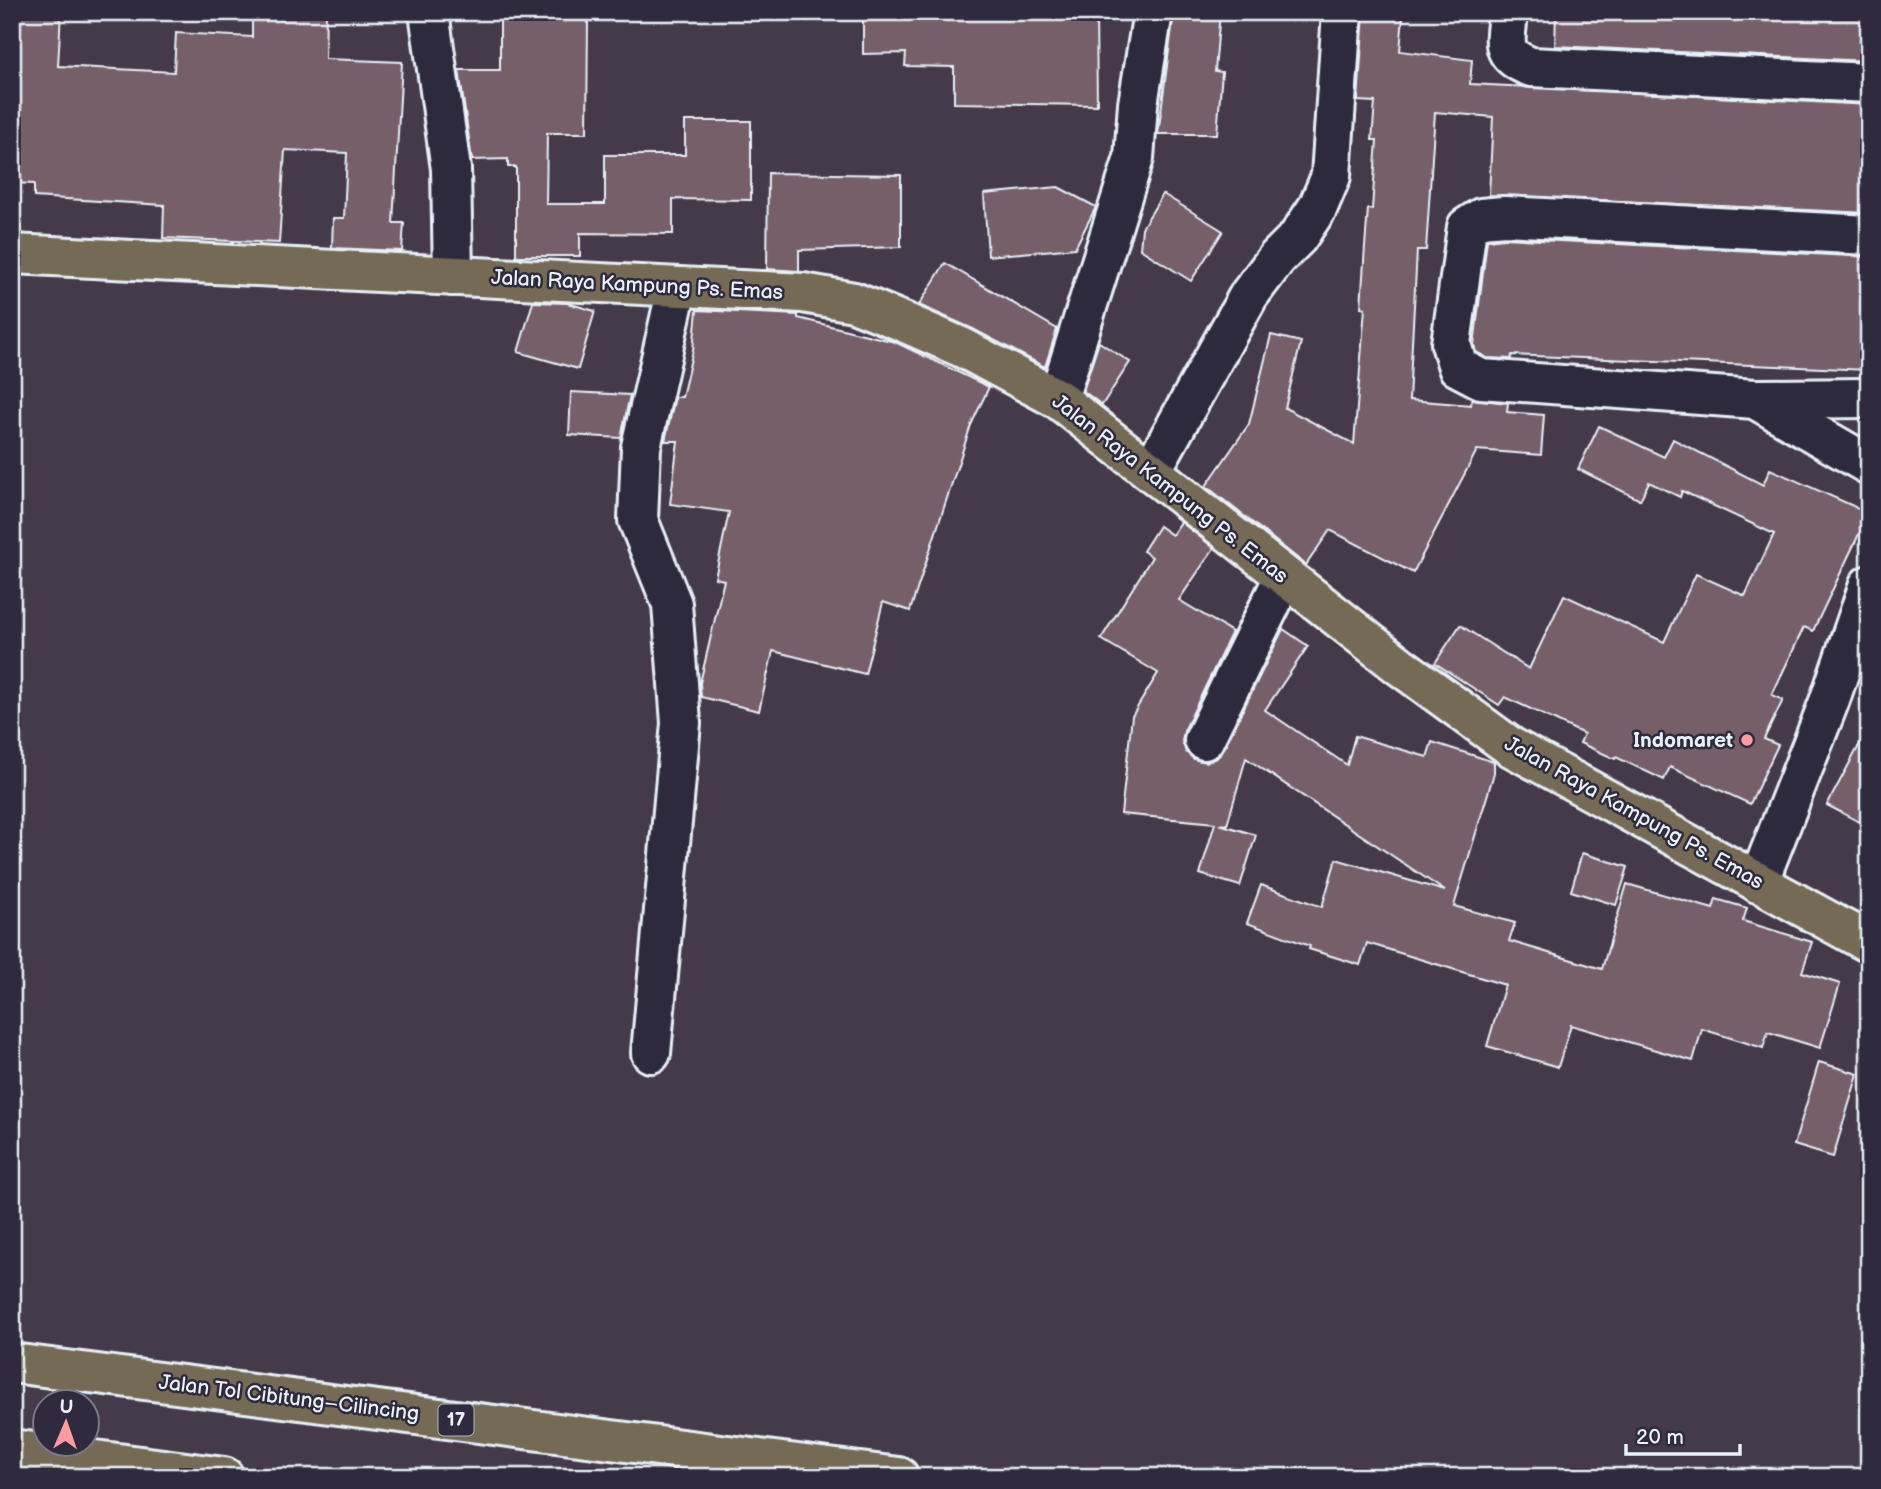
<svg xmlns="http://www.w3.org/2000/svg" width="1881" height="1489" font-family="'Balsamiq Sans',sans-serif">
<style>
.building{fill:#775f6a;stroke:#e8f1f8;stroke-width:2}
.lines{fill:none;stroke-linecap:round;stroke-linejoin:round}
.minor-casing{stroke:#e8f1f8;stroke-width:44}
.major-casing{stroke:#e8f1f8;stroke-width:44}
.highway-casing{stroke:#e8f1f8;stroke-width:44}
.minor{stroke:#2f2a3d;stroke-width:38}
.major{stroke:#746b55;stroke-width:38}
.highway{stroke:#746b55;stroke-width:38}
.poi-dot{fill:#ff9aa2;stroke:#2f2a3d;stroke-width:2.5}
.labels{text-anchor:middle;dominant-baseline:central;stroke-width:5;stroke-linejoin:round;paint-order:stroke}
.shield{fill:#2f2a3d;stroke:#b0b5c0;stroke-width:2}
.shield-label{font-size:19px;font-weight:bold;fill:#e8f1f8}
.street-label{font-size:21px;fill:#e8f1f8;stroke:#2f2a3d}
.poi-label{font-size:21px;font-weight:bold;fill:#e8f1f8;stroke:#2f2a3d;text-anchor:end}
</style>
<rect width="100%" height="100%" fill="#453a4a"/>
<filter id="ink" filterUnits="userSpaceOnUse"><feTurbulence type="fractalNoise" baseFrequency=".0143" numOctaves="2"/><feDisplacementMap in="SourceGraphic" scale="14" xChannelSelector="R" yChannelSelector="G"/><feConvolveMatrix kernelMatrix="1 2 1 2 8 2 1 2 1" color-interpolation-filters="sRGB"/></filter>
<g filter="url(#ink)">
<g class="building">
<path d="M12 12H61L58 66 174 72 176 33 252 37V12H326L325 59 402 62 393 223H404L402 251 332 248 333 218H344L347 153 285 150 279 243 163 238 164 205 34 197V184L12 183Z"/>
<path d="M863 12H1096L1097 105 954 103V67L905 66 906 53 863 54Z"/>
<path d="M1174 12H1220L1215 71 1222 72 1217 134H1158Z"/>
<path d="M1556 12H1869V61L1555 46Z"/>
<path d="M1364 13 1403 16 1400 51 1472 60 1470 84 1869 105V213L1489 195 1493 117 1435 112 1426 250H1417L1409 400 1471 405 1472 399 1508 403 1507 412 1544 415 1541 455 1477 450 1413 573 1330 530 1306 565 1206 486 1249 424 1271 335 1301 342 1285 408 1354 444 1365 308 1361 307 1365 246 1368 209H1372L1377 140H1372L1375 102 1358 101Z"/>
<path d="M500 19H588L587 133H547L546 204H605V155H685V121H751V200L673 199V234L580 233V256H516V167H508V159L472 160 459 70H500Z"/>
<path d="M768 173 901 175V247L799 250V271L767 269Z"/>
<path d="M1058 187 1096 207 1075 248 988 256 984 194Z"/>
<path d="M1163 194 1223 231 1191 281 1140 249 1142 228Z"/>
<path d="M1504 238 1869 257V370L1512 355 1511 359 1487 358 1476 352 1474 345 1487 240Z"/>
<path d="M945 263 1057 329 1045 367 973 329 919 305Z"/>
<path d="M533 302 567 303 595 311 578 369 518 352Z"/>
<path d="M697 310 798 315V318L895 342 989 387 971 425 910 611 883 602 865 674 773 651 759 711 701 697 700 683 724 580 715 578 729 512 670 504 678 441H665L675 397H682L693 350Z"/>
<path d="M1099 342 1130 362 1102 405 1083 391Z"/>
<path d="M571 392 630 395 621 438 569 435Z"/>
<path d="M1599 426 1664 457 1673 439 1763 485 1770 469 1869 513 1813 631 1804 627 1772 695 1783 700 1764 739 1778 745 1750 804 1670 767 1664 780 1616 757 1615 759 1580 743 1584 734 1505 697 1499 705 1435 663 1460 625 1529 669 1564 595 1664 642 1696 574 1745 596 1774 534 1682 491 1680 497 1649 482 1640 500 1578 469Z"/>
<path d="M1181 522 1214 548 1179 600 1232 632 1184 731 1182 741 1186 752 1194 759 1206 762 1217 758 1223 750 1283 629 1308 646 1265 710 1347 765 1355 736 1427 757 1432 742 1494 762V773L1454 906 1515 923 1509 941 1602 969 1627 884 1713 909 1716 899 1747 908 1743 921 1812 942 1802 972 1840 984 1820 1048 1768 1032 1763 1048 1702 1029 1693 1061 1571 1025 1558 1067 1487 1046 1505 985 1367 943 1360 965 1309 949 1310 946 1247 923 1261 885 1322 907 1336 859 1445 891 1246 758 1227 825 1219 824 1256 835 1240 886 1200 874 1215 823 1121 814 1132 716 1158 673 1101 639 1152 557 1143 551 1159 526 1172 535Z"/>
<path d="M1869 727V827L1827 805Z"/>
<path d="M1582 853 1628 867 1616 905 1571 891Z"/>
<path d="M1819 1062 1858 1074 1833 1157 1794 1145Z"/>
</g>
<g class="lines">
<defs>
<g id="minor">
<path d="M429 12 451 169 453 276"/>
<path d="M1508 12C1506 42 1498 55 1531 67L1869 83"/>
<path d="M1869 235 1504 216 1481 218 1467 227 1451 344 1458 367 1481 379 1755 399 1869 465"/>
<path d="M1058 399 1134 158 1138 104 1153 12"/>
<path d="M1758 399 1869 398"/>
<path d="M1151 471 1249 295 1277 258 1298 237 1318 207 1331 176 1342 12"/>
<path d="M1204 740 1284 577"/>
<path d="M1758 883 1829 702 1869 585"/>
<path d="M651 1053 681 723 672 604 638 520 641 447 677 288"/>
</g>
<path id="major" d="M12 254 803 293 854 302 906 323 963 348 1058 399 1400 666 1511 747 1869 943"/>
<g id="highway">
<path d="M12 1363 899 1477"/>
<path d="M12 1449 224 1477"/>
</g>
</defs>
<use href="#minor" class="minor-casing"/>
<use href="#major" class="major-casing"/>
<use href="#highway" class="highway-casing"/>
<use href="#minor" class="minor"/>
<use href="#major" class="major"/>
<use href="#highway" class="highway"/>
</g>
</g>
<circle class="poi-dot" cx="1747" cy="740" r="7"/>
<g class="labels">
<rect class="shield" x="438.5" y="1404.5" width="35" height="31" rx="5"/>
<g class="shield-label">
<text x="456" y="1420">17</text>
</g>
<g class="street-label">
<text transform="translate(637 285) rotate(3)">Jalan Raya Kampung Ps. Emas</text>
<text transform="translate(1170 489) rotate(38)">Jalan Raya Kampung Ps. Emas</text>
<text transform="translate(1634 813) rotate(29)">Jalan Raya Kampung Ps. Emas</text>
<text transform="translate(289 1398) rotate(7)">Jalan Tol Cibitung–Cilincing</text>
</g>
<g class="poi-label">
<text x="1733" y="740">Indomaret</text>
</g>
</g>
<rect width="1881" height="1489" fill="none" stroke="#2f2a3d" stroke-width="42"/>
<rect x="21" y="21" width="1839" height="1447" fill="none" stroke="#e8f1f8" stroke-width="2.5" filter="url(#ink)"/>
<g transform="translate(66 1423) rotate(2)"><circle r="33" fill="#2f2a3d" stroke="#797a88" stroke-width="2"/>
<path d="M0-5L12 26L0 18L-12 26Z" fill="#ff9aa2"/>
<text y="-10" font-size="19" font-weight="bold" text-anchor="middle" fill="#e8f1f8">U</text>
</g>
<path d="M1626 1444v10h114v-10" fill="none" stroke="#e8f1f8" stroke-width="3.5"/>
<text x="1636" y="1444" font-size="21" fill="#e8f1f8" stroke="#2f2a3d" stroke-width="5" paint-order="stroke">20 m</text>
</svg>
